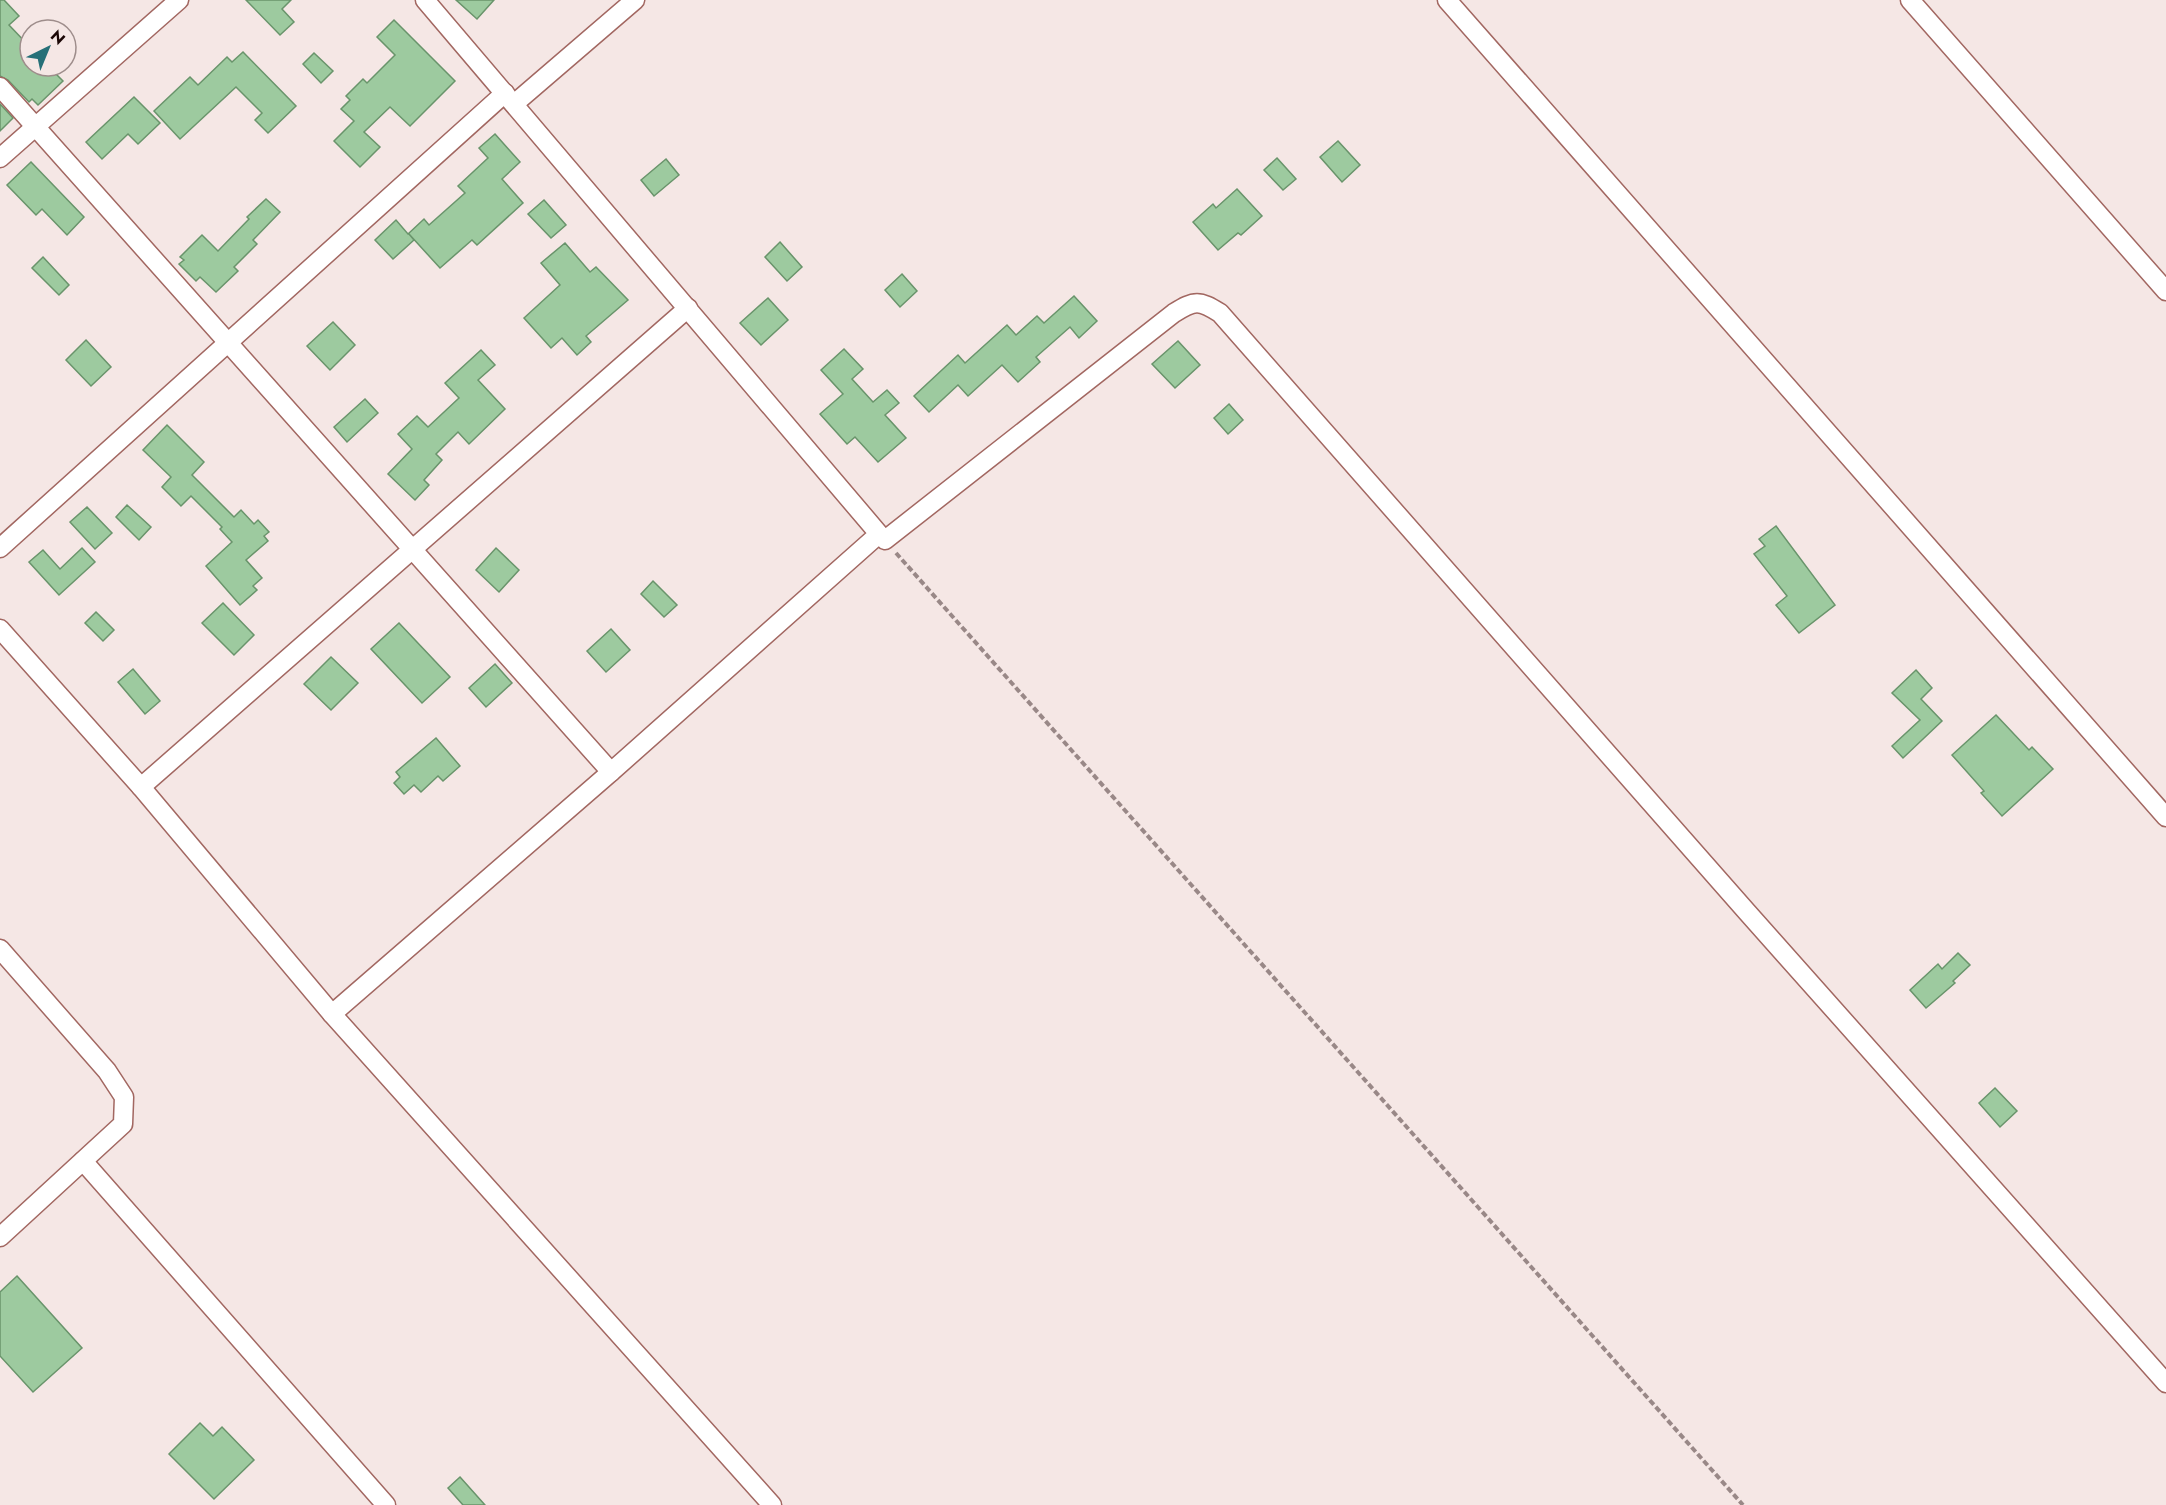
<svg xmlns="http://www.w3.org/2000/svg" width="2166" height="1505" font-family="Jost,sans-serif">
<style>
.building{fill:#9dca9f;stroke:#69946b;stroke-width:1.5}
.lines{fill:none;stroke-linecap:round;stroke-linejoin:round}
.minor-casing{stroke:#a26761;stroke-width:21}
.path{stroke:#998887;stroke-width:4;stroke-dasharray:6 3;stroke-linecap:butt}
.minor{stroke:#fff;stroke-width:18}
</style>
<rect width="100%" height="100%" fill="#f5e7e5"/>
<g class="building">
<path d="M0 0H4L19 16 9 25 30 47V66H48L63 81 38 105 32 99 29 102 8 80 0 76Z"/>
<path d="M246 0H291L282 9 294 22 280 35Z"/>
<path d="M456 0H494L477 19Z"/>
<path d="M394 20 455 81 410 126 390 107 364 132 380 147 360 167 334 141 354 121 341 109 350 100 346 96 363 79 367 83 395 55 377 37Z"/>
<path d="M243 52 296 106 268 133 255 120 262 113 236 87 180 139 154 111 190 77 198 85 227 57 232 62Z"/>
<path d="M314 53 333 71 321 83 303 64Z"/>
<path d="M134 97 160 123 138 144 128 134 102 159 86 142Z"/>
<path d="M0 104 13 118 0 131Z"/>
<path d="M495 134 520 162 502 179 523 203 477 245 472 240 440 268 409 234 414 240 393 259 375 240 396 220 408 234 424 219 429 225 465 193 458 186 488 158 479 148Z"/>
<path d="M1338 141 1360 165 1342 182 1320 157Z"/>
<path d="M1277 158 1296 179 1283 190 1264 170Z"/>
<path d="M666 159 679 175 654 196 641 180Z"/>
<path d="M31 162 84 217 67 235 42 209 36 215 7 185Z"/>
<path d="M1237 189 1262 216 1241 235 1238 233 1218 250 1193 222 1213 204 1216 208Z"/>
<path d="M266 199 280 212 253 240 257 244 234 267 238 271 216 292 200 277 196 281 179 264 184 260 180 257 202 235 218 251 249 219 247 217Z"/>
<path d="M544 200 566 225 551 238 528 214Z"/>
<path d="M780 242 802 267 787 281 765 257Z"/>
<path d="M565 243 590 272 596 267 628 300 586 336 591 342 577 355 562 338 551 348 524 318 560 285 541 263Z"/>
<path d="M43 257 69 285 59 295 32 268Z"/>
<path d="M902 274 917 291 900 307 885 290Z"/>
<path d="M1074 296 1097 321 1079 338 1070 327 1036 357 1040 362 1018 382 1002 365 968 396 958 385 929 412 914 396 958 355 965 363 1007 325 1016 335 1037 316 1044 323Z"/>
<path d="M768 298 788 320 761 345 740 323Z"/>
<path d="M333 322 355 345 330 370 307 346Z"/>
<path d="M86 340 111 367 91 386 66 360Z"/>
<path d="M1178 341 1200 365 1175 388 1152 364Z"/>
<path d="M844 349 863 369 852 379 873 402 887 390 899 403 885 415 906 438 878 462 855 437 847 444 820 414 843 394 821 370Z"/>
<path d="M481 350 495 365 478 380 505 409 469 444 458 432 436 454 442 460 424 480 429 485 415 500 388 474 412 449 398 434 417 416 428 427 459 398 445 383Z"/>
<path d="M365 399 378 413 347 442 334 427Z"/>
<path d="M1229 404 1243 420 1228 434 1214 418Z"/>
<path d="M167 425 204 462 192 475 234 517 241 510 254 524 258 520 269 532 264 536 268 541 246 560 262 578 253 586 257 590 240 605 206 566 232 542 220 529 222 527 191 496 181 506 162 487 171 477 143 450Z"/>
<path d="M127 505 151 527 139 540 116 517Z"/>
<path d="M87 507 112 533 95 549 70 522Z"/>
<path d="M1776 526 1835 605 1799 633 1776 605 1787 596 1754 554 1765 546 1759 539Z"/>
<path d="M82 548 95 562 59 595 29 562 43 550 60 569Z"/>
<path d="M496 548 519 570 499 592 476 570Z"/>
<path d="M653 581 677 605 664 617 641 594Z"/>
<path d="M223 603 254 635 234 655 202 623Z"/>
<path d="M96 612 114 630 103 641 85 623Z"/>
<path d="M399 623 450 677 422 703 371 649Z"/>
<path d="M611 629 630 650 606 672 587 651Z"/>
<path d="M331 657 358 683 331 710 304 684Z"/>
<path d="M495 664 512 683 486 707 469 688Z"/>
<path d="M133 669 160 701 145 714 118 682Z"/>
<path d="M1916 670 1932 688 1921 699 1942 721 1903 758 1892 746 1920 720 1892 693Z"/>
<path d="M1996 715 2029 750 2032 747 2053 769 2002 816 1981 793 1984 791 1952 755Z"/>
<path d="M436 738 460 766 443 781 438 776 421 792 414 785 404 794 394 783 400 777 396 772Z"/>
<path d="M1958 953 1970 965 1953 981 1955 983 1926 1008 1910 990 1938 964 1942 969Z"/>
<path d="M1995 1088 2017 1111 2000 1127 1979 1103Z"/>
<path d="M17 1276 82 1348 33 1392 0 1356V1292Z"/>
<path d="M200 1423 213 1436 222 1427 254 1460 214 1499 169 1454Z"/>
<path d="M460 1477 485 1505H463L448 1488Z"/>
</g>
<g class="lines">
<defs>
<g id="minor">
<path d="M1447 0 2166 817"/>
<path d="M1910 0 2166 291"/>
<path d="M0 87 611 772"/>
<path d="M514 104 635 0"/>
<path d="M0 158 179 0"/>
<path d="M885 540 1174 313C1195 300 1199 300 1220 313L1747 912 2166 1383"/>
<path d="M0 548 505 93"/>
<path d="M0 629 141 787 332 1014 772 1505"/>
<path d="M141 787 688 308"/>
<path d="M0 949 107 1071 124 1097 123 1124 0 1237"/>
<path d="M332 1014 611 772 879 534 425 0"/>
<path d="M83 1161 386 1505"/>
</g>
</defs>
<use href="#minor" class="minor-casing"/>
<path class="path" d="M896 553 1743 1505"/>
<use href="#minor" class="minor"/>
</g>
<g transform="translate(48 48) rotate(43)"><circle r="28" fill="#f5e7e5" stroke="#9e8d8b" stroke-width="1.5"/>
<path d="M0-4.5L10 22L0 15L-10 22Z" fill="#267078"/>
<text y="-9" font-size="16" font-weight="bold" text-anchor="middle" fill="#1b0605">N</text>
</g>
</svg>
